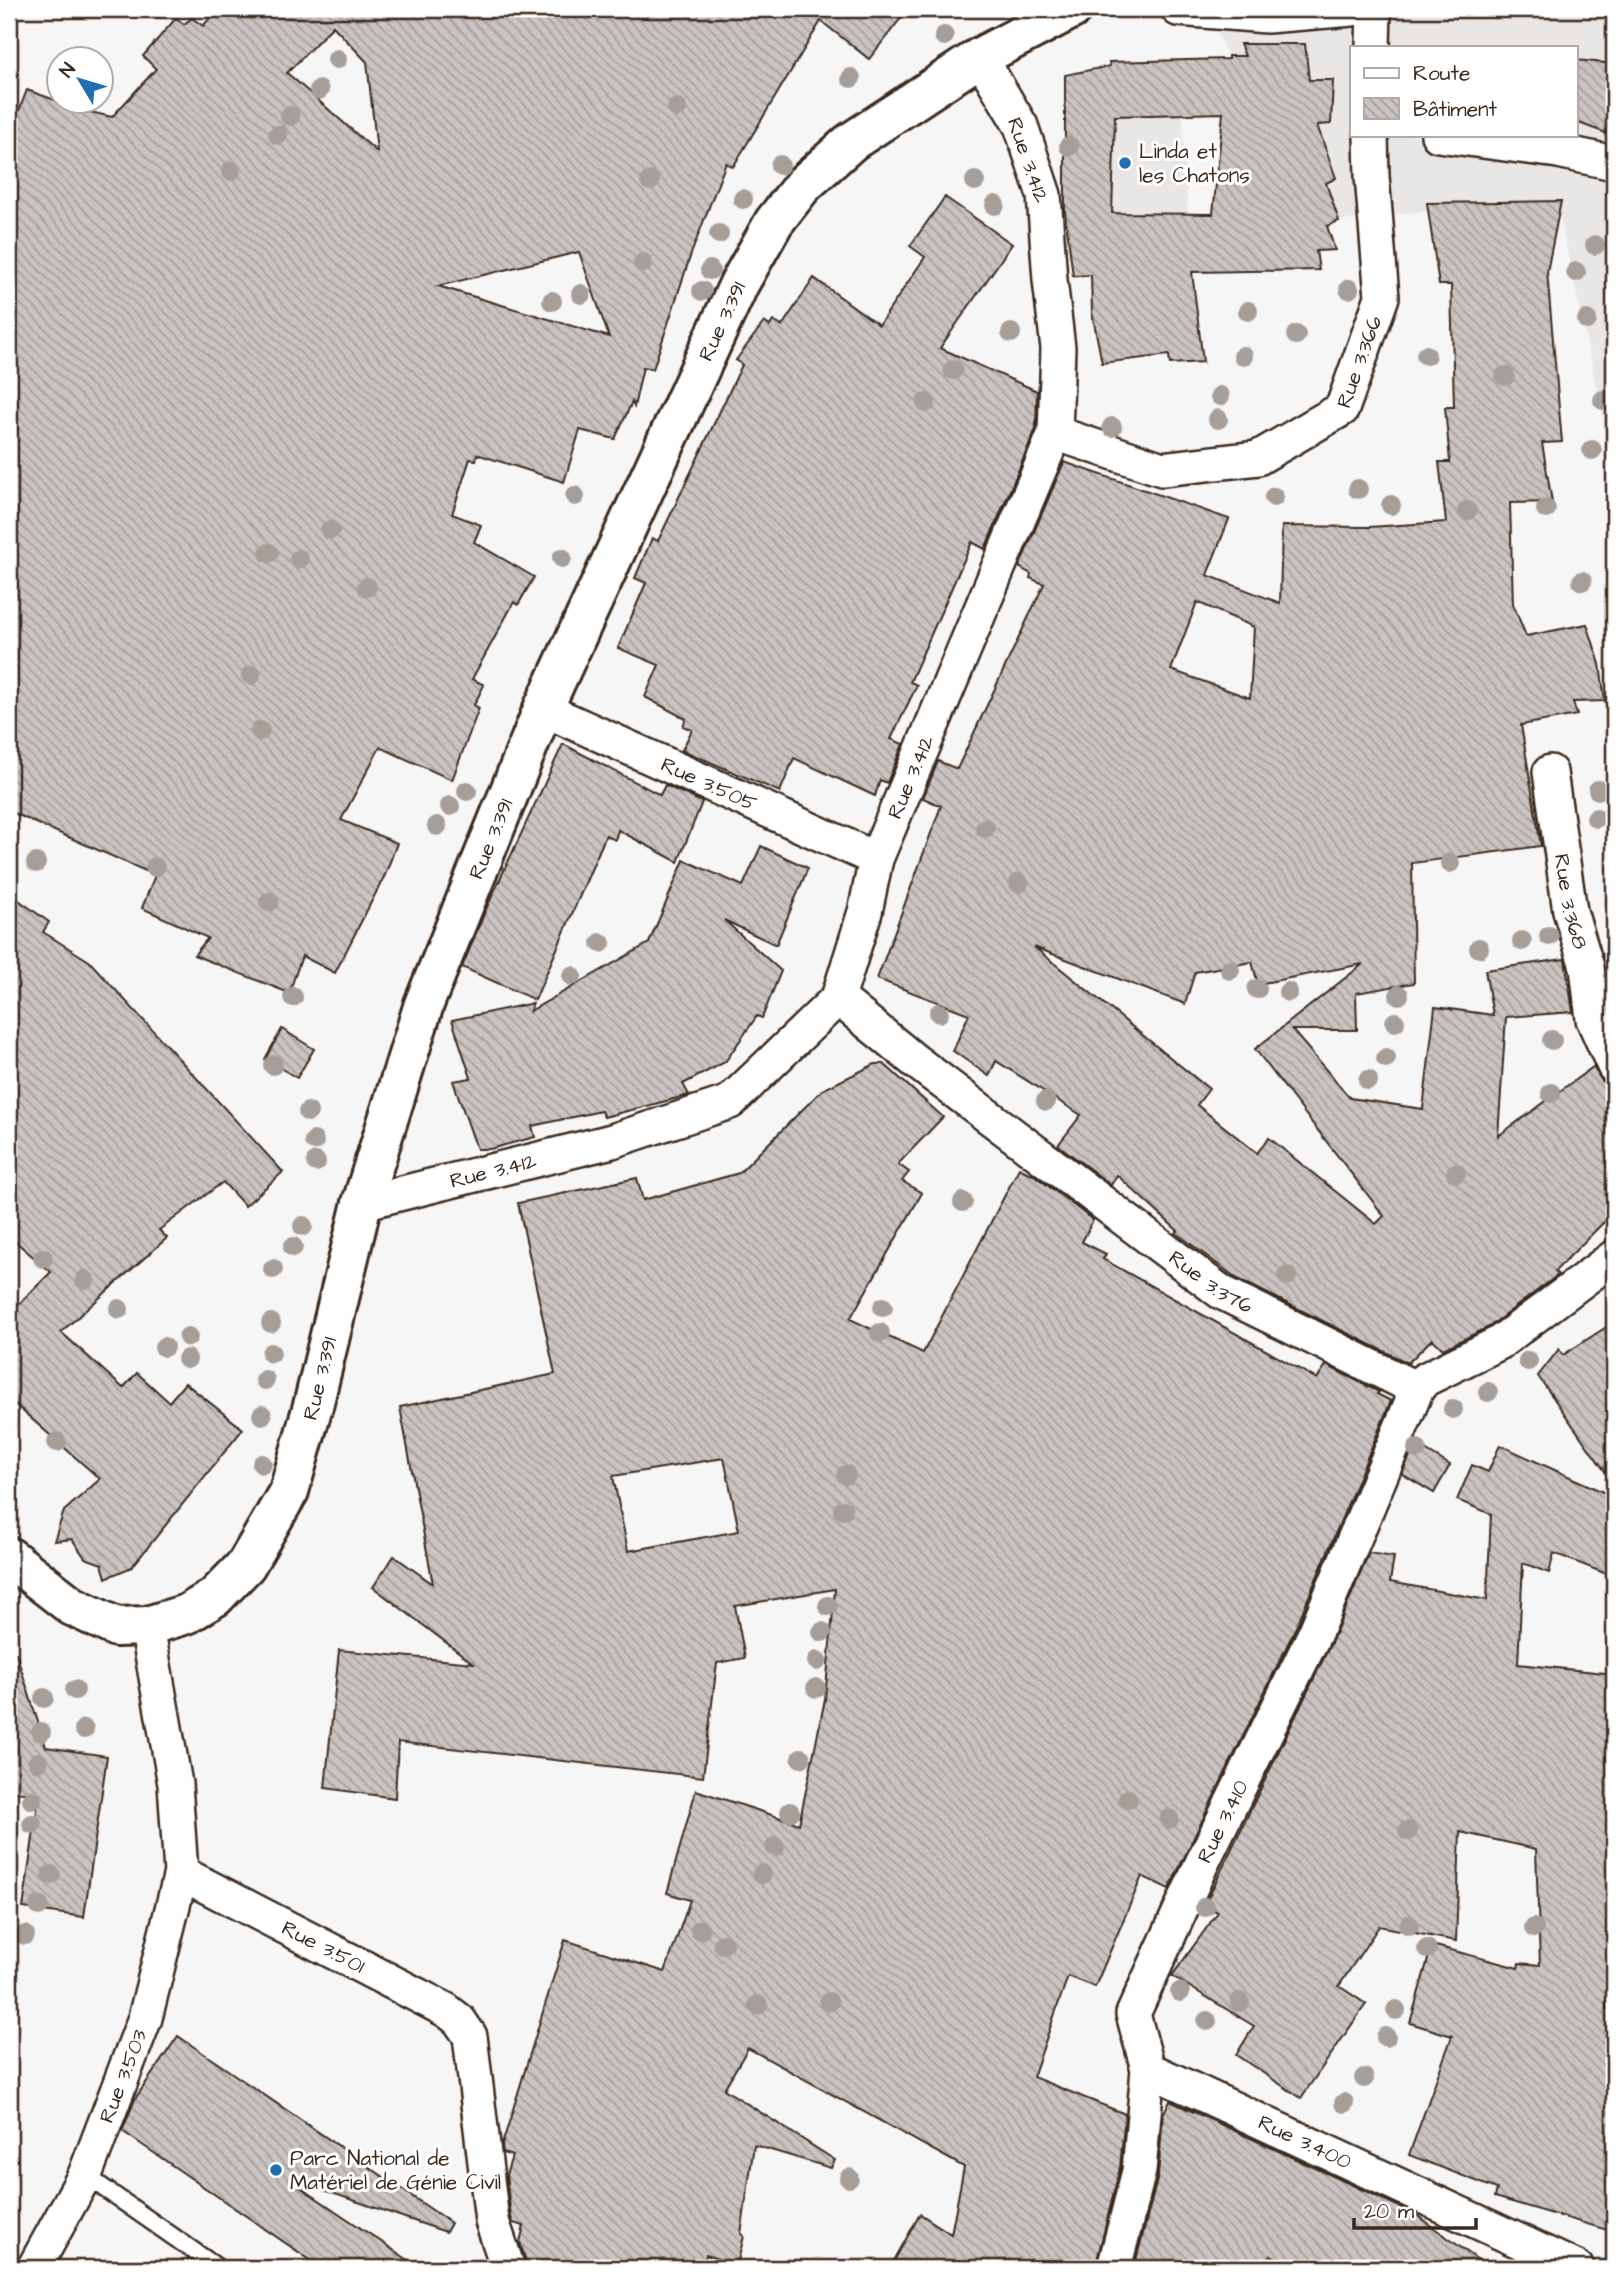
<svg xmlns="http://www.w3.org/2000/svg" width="1623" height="2277" font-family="'Architects Daughter',sans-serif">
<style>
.built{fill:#e9e7e6;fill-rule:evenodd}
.building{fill:url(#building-back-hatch);stroke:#3b2a1e;stroke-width:2;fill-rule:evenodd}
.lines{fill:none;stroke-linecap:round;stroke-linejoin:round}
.lane-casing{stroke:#3b2a1e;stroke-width:21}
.street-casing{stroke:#3b2a1e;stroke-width:38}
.secondary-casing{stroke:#3b2a1e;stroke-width:44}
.lane{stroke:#fff;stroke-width:16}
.street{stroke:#fff;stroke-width:33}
.secondary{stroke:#fff;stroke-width:38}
.tree{fill:#a69e98}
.poi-dot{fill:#1f6fb2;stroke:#fff;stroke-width:2.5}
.labels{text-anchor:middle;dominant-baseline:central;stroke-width:6;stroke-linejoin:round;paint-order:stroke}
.poi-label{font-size:21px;fill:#3b2a1e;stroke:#fff;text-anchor:start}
.street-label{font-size:21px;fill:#3b2a1e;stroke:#fff}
</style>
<defs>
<pattern id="building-back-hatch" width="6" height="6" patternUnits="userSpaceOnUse" patternTransform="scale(1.75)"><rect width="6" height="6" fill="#c9c3c1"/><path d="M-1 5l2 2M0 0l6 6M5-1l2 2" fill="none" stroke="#a49f9c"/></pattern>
</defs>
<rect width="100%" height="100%" fill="#f7f6f6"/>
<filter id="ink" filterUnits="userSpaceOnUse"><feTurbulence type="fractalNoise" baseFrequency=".0143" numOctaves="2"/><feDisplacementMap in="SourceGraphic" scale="14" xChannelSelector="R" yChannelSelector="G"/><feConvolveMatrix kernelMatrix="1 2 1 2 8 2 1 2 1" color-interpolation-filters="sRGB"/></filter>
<g filter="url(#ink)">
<g class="built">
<path d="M1217 9H1614V444L1609 445 1558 209 1531 201 1504 202 1339 221 1326 183 1335 177 1317 125 1331 123 1332 80H1309L1305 44H1241L1245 56H1228L1218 35ZM1352 47H1576V135H1352Z"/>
<path d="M1179 60 1188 214 1065 212V75L1109 66V62Z"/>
</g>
<g class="building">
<path d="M218 9H908L869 59 821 21 733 167 726 163 691 254 653 369 643 367 634 407 632 402 615 439 580 430 564 482 477 454 476 460 470 459 452 514 481 525 474 542 534 577 518 605 514 602 472 679 484 685 474 705 479 708 452 780 380 747 341 820 397 843 385 875 335 973 302 956 289 993 194 955 208 938 142 908 155 875 9 811V116L16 118 27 90 86 111 112 117 156 69 143 56 176 18 184 24 192 18 203 26ZM333 26 367 62 377 152 287 73ZM579 252 609 337 438 286Z"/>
<path d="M1240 44H1305L1309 80H1333L1331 124 1317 125 1336 178 1326 183 1339 221 1327 226 1335 250 1316 251 1319 270 1192 272 1203 362 1170 364 1169 355 1102 363 1092 312 1091 275 1073 276 1065 212V75L1110 66 1109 62 1228 59V56H1245ZM1223 113 1213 214 1112 213 1115 116Z"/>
<path d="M1576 60 1614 64V136L1576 122Z"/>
<path d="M945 197 1012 244 940 348 1037 391 1036 429 985 549 972 542 910 682 917 685 891 739 903 744 887 783 880 780 875 796 794 758 780 792 682 750 692 730 683 726 686 719 645 697 659 665 618 648 646 583 635 578 652 538 658 541 742 365 736 360 764 322 770 326 773 321 782 326 814 278 879 325 925 257 910 246Z"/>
<path d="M1561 201 1547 272 1562 442 1542 443 1552 502 1510 503 1513 604 1526 636 1587 624 1600 664 1605 701 1573 702 1577 715 1521 725 1541 846 1412 863 1414 983 1356 993 1357 1030H1292L1350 1098 1423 1109 1435 1007 1493 1015 1485 970 1565 959 1573 1012 1506 1017 1498 1136 1593 1067 1602 1081 1614 1085V1212L1555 1271 1558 1275 1489 1327 1443 1349 1432 1339 1408 1363 1236 1278 1176 1233 1178 1231 1117 1175 1111 1185 1058 1145 1081 1115 996 1061 989 1076 953 1051 969 1014 877 979 941 806 923 798 938 761 957 769 1044 584 1030 578 1031 574 1019 567 1064 462 1229 519 1207 575 1280 603 1282 526 1369 527 1446 522 1439 462H1450L1445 407H1454L1451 285H1439L1427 203ZM1197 602 1254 627 1250 698 1171 670ZM1034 947 1185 1004 1195 972 1252 962 1258 984 1363 964 1255 1049 1384 1216 1376 1224 1269 1138 1257 1153 1197 1105 1209 1089Z"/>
<path d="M563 744 660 795 665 785 702 802 678 862 618 830 615 840 606 835 535 1000 462 967 486 909Z"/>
<path d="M761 846 808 868 776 945 724 920 781 971 762 1018 757 1016 725 1062 683 1084 689 1095 604 1117 601 1111 532 1126 535 1137 490 1149H477L453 1081 471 1078 452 1020 533 1003 530 1011 649 943 684 860 743 886Z"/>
<path d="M9 893 49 922 43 932 89 961 283 1172 245 1206 223 1182 159 1230 167 1238 61 1332 123 1388 137 1373 169 1402 185 1383 243 1429 132 1567 106 1578 102 1564 85 1558 72 1539 54 1541 64 1511 100 1479 9 1399V1314L51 1272 9 1236Z"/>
<path d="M1614 953V1009H1611L1603 954Z"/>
<path d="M282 1029 314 1049 297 1078 265 1059Z"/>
<path d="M875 1064H884L943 1117 898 1164 909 1172 902 1181 922 1193 850 1319 923 1353 1019 1168 1034 1175 1093 1220 1082 1242 1106 1254 1103 1259 1317 1379 1326 1365 1379 1392 1377 1394 1391 1401 1297 1625 1169 1889 1142 1876 1095 1987 1068 1976 1033 2077 1125 2114 1120 2168 1095 2268H890L920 2214 951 2234 964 2167 748 2048 724 2089 835 2160 831 2168 754 2145 741 2234 744 2236 737 2265 706 2255 703 2268H538L526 2262 520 2242 524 2226 513 2223 511 2217 506 2175 512 2156 503 2153 502 2145 565 1940 665 1972 690 1900 667 1893 696 1790 799 1824 825 1699 835 1589 735 1606 745 1658 717 1663 703 1777 398 1742 395 1798 325 1788 339 1650 473 1663 373 1587 394 1556 433 1584 400 1407 555 1374 518 1203 637 1178 643 1200 739 1173 822 1090ZM724 1458 739 1531 628 1551 613 1476Z"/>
<path d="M1614 1322V1484L1538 1376 1559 1349 1563 1355Z"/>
<path d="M1415 1444 1450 1465 1434 1493 1402 1474Z"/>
<path d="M1500 1445 1614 1497V1577L1554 1553 1549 1573 1523 1563 1518 1664 1614 1674V1942L1606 2009 1614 2010V2232L1495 2197 1497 2189 1409 2155 1452 2036 1410 2023 1432 1945 1518 1968 1519 1963 1540 1965 1536 1849 1460 1832 1456 1941 1379 1926 1339 1986 1366 2004 1301 2098 1236 2055 1254 2026 1172 1976 1218 1912 1204 1906 1332 1641 1369 1553 1394 1557 1390 1582 1487 1600 1491 1514 1457 1500 1472 1465 1488 1472Z"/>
<path d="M16 1653 46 1747 107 1756 84 1917 23 1908 39 1795 9 1791V1654Z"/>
<path d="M178 2036 451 2223 446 2232 303 2183 300 2187 420 2268H322L122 2131 135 2099Z"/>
<path d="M1170 2101 1415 2214 1489 2268H1294L1271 2255 1262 2268H1134L1158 2176 1163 2114Z"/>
</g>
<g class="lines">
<defs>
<path id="lane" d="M85 2175 218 2268"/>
<g id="street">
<path d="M1178 9 1267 16 1352 9"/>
<path d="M1373 47 1374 9"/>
<path d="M1438 135 1558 151 1614 163"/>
<path id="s1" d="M1055 433 1162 469 1258 458 1342 409 1382 297 1372 176 1371 135"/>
<path id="s2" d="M543 709 876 859"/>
<path id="s3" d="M1550 772 1570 911 1587 967 1593 1019 1614 1066"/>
<path id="s4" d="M838 998 915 1061 1221 1292 1417 1389"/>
<path id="s5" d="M362 1203 612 1141 730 1102 838 998 865 912 876 859 1055 433 1058 348 1050 280 1044 195 1021 126 980 57"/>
<path id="s6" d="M147 1626 175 1784 181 1873 446 2010 459 2020 470 2036 492 2221 508 2268"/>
<path id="s7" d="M1148 2069 1577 2268"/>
<path id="s8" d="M34 2268 85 2175 145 2018 181 1873"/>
<path id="s9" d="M1114 2268 1139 2171 1148 2069 1133 2014 1202 1863 1315 1633 1417 1389 1424 1380 1499 1343 1614 1257"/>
</g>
<g id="secondary">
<path id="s10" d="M9 1557 72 1606 116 1627 147 1626 187 1614 215 1597 246 1565 289 1491 314 1402 362 1203 424 1004 543 709 739 284 774 222 803 185 851 142 980 57 1072 9"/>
</g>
</defs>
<use href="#lane" class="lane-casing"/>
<use href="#street" class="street-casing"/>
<use href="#secondary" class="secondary-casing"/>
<use href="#lane" class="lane"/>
<use href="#street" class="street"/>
<use href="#secondary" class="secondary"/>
</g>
<g class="tree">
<circle cx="944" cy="36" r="10"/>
<circle cx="337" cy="59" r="10"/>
<circle cx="851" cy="78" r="10"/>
<circle cx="319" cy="90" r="10"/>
<circle cx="677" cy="108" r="10"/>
<circle cx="290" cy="116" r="10"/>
<circle cx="278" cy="135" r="10"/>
<circle cx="1069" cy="146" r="10"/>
<circle cx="780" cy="165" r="10"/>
<circle cx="231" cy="171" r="10"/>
<circle cx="650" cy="181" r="10"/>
<circle cx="975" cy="181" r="10"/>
<circle cx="743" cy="199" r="10"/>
<circle cx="995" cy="205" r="10"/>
<circle cx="719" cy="234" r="10"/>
<circle cx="1595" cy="245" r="10"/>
<circle cx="643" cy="263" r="10"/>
<circle cx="710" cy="270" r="10"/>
<circle cx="1576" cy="272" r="10"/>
<circle cx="1349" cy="289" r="10"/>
<circle cx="702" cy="291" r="10"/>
<circle cx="581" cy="294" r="10"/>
<circle cx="552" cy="301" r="10"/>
<circle cx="1248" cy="311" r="10"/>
<circle cx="1587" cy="320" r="10"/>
<circle cx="1011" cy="333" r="10"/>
<circle cx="1296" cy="335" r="10"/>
<circle cx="1426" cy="355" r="10"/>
<circle cx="1243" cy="356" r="10"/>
<circle cx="953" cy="370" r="10"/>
<circle cx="1505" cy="376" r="10"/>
<circle cx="1220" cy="396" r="10"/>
<circle cx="1603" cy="400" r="10"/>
<circle cx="926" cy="403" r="10"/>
<circle cx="1218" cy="419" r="10"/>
<circle cx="1112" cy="427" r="10"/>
<circle cx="1592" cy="450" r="10"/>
<circle cx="1358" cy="489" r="10"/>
<circle cx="575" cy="496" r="10"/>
<circle cx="1274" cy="497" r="10"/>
<circle cx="1391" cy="505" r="10"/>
<circle cx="1546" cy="509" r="10"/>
<circle cx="1467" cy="511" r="10"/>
<circle cx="330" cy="530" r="10"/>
<circle cx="269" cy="553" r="10"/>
<circle cx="562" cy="558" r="10"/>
<circle cx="299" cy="559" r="10"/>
<circle cx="1582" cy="581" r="10"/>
<circle cx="367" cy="587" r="10"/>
<circle cx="251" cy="675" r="10"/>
<circle cx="260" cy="731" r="10"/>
<circle cx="1598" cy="790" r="10"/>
<circle cx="467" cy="791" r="10"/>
<circle cx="450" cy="806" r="10"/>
<circle cx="1596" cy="818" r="10"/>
<circle cx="437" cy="826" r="10"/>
<circle cx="985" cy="828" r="10"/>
<circle cx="36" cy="863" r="10"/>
<circle cx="1450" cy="863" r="10"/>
<circle cx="155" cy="867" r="10"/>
<circle cx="1019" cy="883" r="10"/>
<circle cx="269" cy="902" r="10"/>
<circle cx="1549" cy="936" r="10"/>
<circle cx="1522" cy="941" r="10"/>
<circle cx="601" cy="943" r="10"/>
<circle cx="1479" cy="948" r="10"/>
<circle cx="1230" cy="970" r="10"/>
<circle cx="572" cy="976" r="10"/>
<circle cx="1257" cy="989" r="10"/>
<circle cx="1288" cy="992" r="10"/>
<circle cx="1399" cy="995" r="10"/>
<circle cx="293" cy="997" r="10"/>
<circle cx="939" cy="1013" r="10"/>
<circle cx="1395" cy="1022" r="10"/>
<circle cx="1552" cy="1040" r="10"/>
<circle cx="1386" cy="1058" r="10"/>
<circle cx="273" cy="1065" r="10"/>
<circle cx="1368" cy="1080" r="10"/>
<circle cx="1551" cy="1093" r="10"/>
<circle cx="1046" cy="1101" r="10"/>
<circle cx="308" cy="1112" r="10"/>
<circle cx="314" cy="1141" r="10"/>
<circle cx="316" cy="1162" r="10"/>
<circle cx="1456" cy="1173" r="10"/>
<circle cx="963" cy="1202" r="10"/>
<circle cx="303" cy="1226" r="10"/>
<circle cx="293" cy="1247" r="10"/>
<circle cx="43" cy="1258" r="10"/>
<circle cx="273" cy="1269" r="10"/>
<circle cx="1287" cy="1276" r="10"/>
<circle cx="85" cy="1280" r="10"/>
<circle cx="883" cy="1307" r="10"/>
<circle cx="119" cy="1309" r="10"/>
<circle cx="271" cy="1323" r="10"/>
<circle cx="880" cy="1333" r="10"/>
<circle cx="188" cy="1337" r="10"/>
<circle cx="164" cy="1347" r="10"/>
<circle cx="271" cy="1353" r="10"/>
<circle cx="187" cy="1359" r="10"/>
<circle cx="1528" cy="1361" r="10"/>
<circle cx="265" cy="1380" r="10"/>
<circle cx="1488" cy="1392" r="10"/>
<circle cx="1453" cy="1409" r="10"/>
<circle cx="262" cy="1415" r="10"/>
<circle cx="57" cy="1442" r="10"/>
<circle cx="1417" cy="1449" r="10"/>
<circle cx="262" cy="1464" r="10"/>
<circle cx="846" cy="1475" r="10"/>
<circle cx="843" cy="1510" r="10"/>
<circle cx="828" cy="1606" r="10"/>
<circle cx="822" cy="1632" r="10"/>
<circle cx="817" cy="1661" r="10"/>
<circle cx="816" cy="1688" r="10"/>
<circle cx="75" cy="1690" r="10"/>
<circle cx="44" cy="1698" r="10"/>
<circle cx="84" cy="1729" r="10"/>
<circle cx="41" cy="1732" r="10"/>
<circle cx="801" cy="1758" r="10"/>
<circle cx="38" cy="1762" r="10"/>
<circle cx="1128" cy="1799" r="10"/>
<circle cx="32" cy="1800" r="10"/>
<circle cx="790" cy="1812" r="10"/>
<circle cx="1169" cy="1819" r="10"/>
<circle cx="32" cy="1824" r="10"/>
<circle cx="1408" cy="1831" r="10"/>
<circle cx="775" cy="1847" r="10"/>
<circle cx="762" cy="1874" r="10"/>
<circle cx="51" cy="1875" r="10"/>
<circle cx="39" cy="1906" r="10"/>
<circle cx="1205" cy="1907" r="10"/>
<circle cx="1409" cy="1925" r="10"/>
<circle cx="1534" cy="1928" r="10"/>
<circle cx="700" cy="1930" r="10"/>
<circle cx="25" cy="1935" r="10"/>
<circle cx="723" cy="1944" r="10"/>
<circle cx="1427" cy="1949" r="10"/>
<circle cx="1180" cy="1992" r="10"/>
<circle cx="829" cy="2002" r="10"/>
<circle cx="1240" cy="2002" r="10"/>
<circle cx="758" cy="2005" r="10"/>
<circle cx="1396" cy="2010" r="10"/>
<circle cx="1207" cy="2021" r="10"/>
<circle cx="1386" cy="2037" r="10"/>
<circle cx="1364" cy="2078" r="10"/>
<circle cx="1344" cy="2103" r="10"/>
<circle cx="849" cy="2178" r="10"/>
</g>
</g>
<g class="poi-dot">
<circle cx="1125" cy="163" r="7"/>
<circle cx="276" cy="2170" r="7"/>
</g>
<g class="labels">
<g class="poi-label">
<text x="1139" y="151">Linda et<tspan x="1139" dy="24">les Chatons</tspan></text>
<text x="290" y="2158">Parc National de<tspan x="290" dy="24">Matériel de Génie Civil</tspan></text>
</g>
<g class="street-label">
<text transform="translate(1028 160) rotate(71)">Rue 3.412</text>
<text stroke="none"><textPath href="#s10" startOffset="1615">Rue 3.391</textPath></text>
<text stroke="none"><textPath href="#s1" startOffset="357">Rue 3.366</textPath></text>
<text stroke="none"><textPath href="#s5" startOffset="765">Rue 3.412</textPath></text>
<text stroke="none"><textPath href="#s2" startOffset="182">Rue 3.505</textPath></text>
<text stroke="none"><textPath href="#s10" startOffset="1048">Rue 3.391</textPath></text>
<text stroke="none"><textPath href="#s3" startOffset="131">Rue 3.368</textPath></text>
<text stroke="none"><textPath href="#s5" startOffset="135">Rue 3.412</textPath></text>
<text stroke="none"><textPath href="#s4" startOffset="469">Rue 3.376</textPath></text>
<text stroke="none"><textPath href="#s10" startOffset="481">Rue 3.391</textPath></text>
<text stroke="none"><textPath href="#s9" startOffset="472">Rue 3.410</textPath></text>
<text stroke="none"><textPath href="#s6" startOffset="410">Rue 3.501</textPath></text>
<text stroke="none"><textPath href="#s8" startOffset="212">Rue 3.503</textPath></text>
<text stroke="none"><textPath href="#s7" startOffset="173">Rue 3.400</textPath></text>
</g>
</g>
<rect width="1623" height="2277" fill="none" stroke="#fff" stroke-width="35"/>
<rect x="18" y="18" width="1588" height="2242" fill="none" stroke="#3b2a1e" stroke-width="2.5" filter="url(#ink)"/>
<rect x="1350" y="46" width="228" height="91" fill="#ffffff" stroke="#b1aaa5" stroke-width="2"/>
<rect x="1364" y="68" width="35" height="10" fill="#ffffff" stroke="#b1aaa5" stroke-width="2"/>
<text x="1413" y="80" font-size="21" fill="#3b2a1e">Route</text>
<rect x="1364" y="98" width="35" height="21" fill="url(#building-back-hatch)" stroke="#b1aaa5" stroke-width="2"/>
<text x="1413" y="116" font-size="21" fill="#3b2a1e">Bâtiment</text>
<g transform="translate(80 80) rotate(308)"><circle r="33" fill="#ffffff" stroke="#b1aaa5" stroke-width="2"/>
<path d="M0-5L12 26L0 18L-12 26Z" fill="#1f6fb2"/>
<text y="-10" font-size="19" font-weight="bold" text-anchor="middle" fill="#3b2a1e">N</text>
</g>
<path d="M1354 2218v10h122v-10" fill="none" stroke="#3b2a1e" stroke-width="3.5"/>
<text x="1364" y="2218" font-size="21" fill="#3b2a1e" stroke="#ffffff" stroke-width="5" paint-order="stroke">20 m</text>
</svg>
